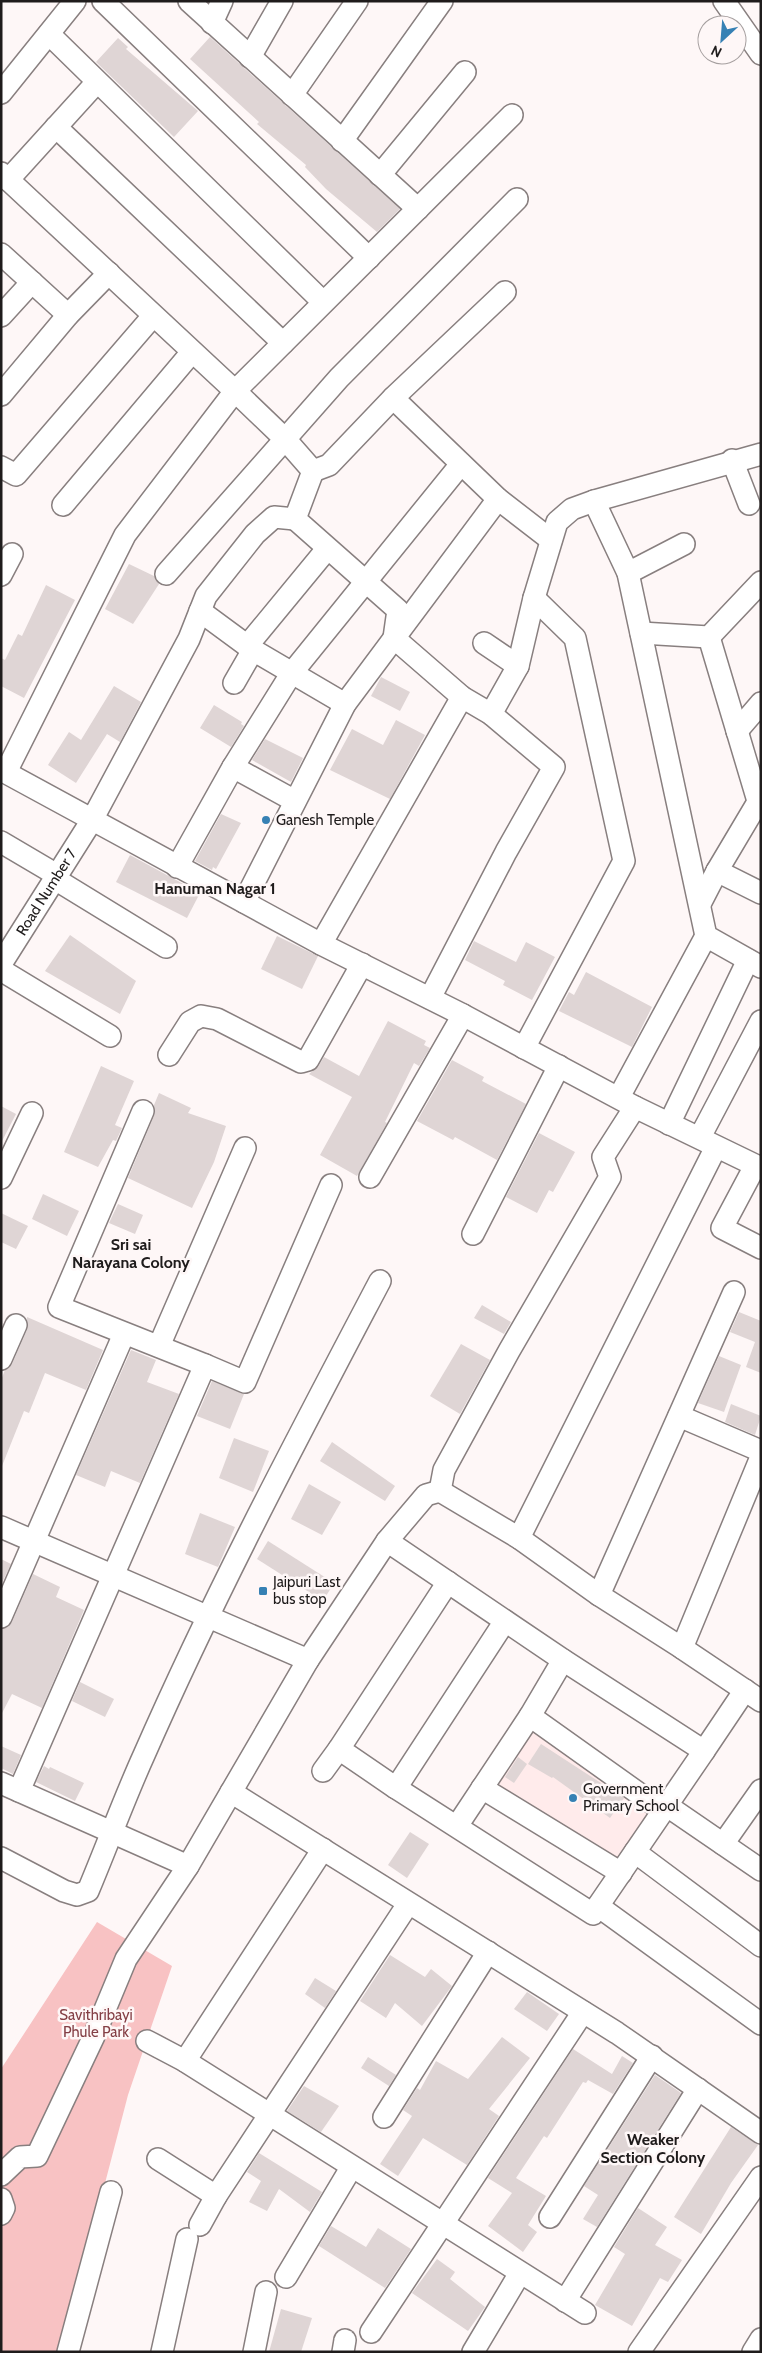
<svg xmlns="http://www.w3.org/2000/svg" width="762" height="2353" font-family="Cabin,sans-serif">
<style>
.built{fill:#ffebeb}
.green{fill:#f8c2c3}
.building{fill:#dfd5d5}
.lines{fill:none;stroke-linecap:round;stroke-linejoin:round}
.minor-casing{stroke:#887f7f;stroke-width:24}
.minor{stroke:#fff;stroke-width:21}
.poi-dot{fill:#3681b4;stroke:#fef7f7;stroke-width:2}
.labels{text-anchor:middle;dominant-baseline:central;stroke-width:5;stroke-linejoin:round;paint-order:stroke}
.poi-label{font-size:15px;fill:#1f1c1c;stroke:#fef7f7;text-anchor:start}
.street-label{font-size:15px;fill:#1f1c1c;stroke:#fef7f7}
.park-label{font-size:15px;fill:#843f45;stroke:#fef7f7}
.neighbourhood-label{font-size:16px;font-weight:bold;fill:#1f1c1c;stroke:#fef7f7}
</style>
<rect width="100%" height="100%" fill="#fef7f7"/>
<path class="built" d="M532 1727 652 1812 619 1864 491 1785Z"/>
<path class="green" d="M97 1922 172 1966 128 2095 61 2352H1V2069Z"/>
<g class="building">
<path d="M210 37 400 209 377 232 326 189 305 167 306 165 257 124 259 122 190 59Z"/>
<path d="M118 38 128 47 126 49 198 111 174 137 96 62Z"/>
<path d="M129 564 154 576 159 584 133 624 105 609Z"/>
<path d="M46 585 75 600 24 698 1 686V658L5 660 18 634 22 636Z"/>
<path d="M381 677 410 692 400 711 371 696Z"/>
<path d="M114 686 141 702 120 742 107 734 76 783 48 765 69 732 81 740Z"/>
<path d="M214 705 242 722 241 724 244 726 231 747 200 728Z"/>
<path d="M396 720 425 735 390 799 330 770 352 729 383 745Z"/>
<path d="M265 739 303 758 291 782 252 760Z"/>
<path d="M221 814 241 823 216 869 213 867 212 870 195 861Z"/>
<path d="M130 855 200 893 187 918 116 882Z"/>
<path d="M70 935 136 981 120 1014 45 971Z"/>
<path d="M277 936 318 956 302 989 261 969Z"/>
<path d="M474 941 516 962 526 942 555 957 532 1000 503 985 505 981 465 960Z"/>
<path d="M586 972 652 1007 632 1047 559 1011 569 992 574 995Z"/>
<path d="M388 1021 426 1041 424 1045 430 1048 419 1066 414 1063 385 1122 387 1123 357 1176 320 1155 352 1097 309 1074 318 1067 324 1057 359 1076Z"/>
<path d="M452 1060 484 1077 482 1081 526 1104 497 1160 455 1137 453 1140 417 1121Z"/>
<path d="M101 1066 134 1081 115 1125 122 1128 116 1141 113 1140 98 1167 64 1152Z"/>
<path d="M159 1093 191 1108 188 1113 226 1126 214 1162 192 1208 128 1178 154 1116V1105Z"/>
<path d="M1 1106 16 1114 1 1143Z"/>
<path d="M539 1133 575 1152 553 1192 549 1190 537 1213 506 1197Z"/>
<path d="M43 1194 79 1211 67 1236 32 1219Z"/>
<path d="M118 1204 143 1215 135 1234 109 1223Z"/>
<path d="M1 1213 28 1226 16 1249 1 1242Z"/>
<path d="M482 1305 511 1322 504 1334 474 1318Z"/>
<path d="M739 1312 761 1321V1373L746 1367 755 1342 730 1332Z"/>
<path d="M27 1317 103 1350 86 1390 45 1373 29 1413 24 1411 2 1466 1 1380 5 1370 12 1364 27 1330Z"/>
<path d="M461 1344 490 1360 460 1414 430 1396Z"/>
<path d="M131 1350 156 1360 147 1382 179 1394 140 1483 111 1471 105 1487 76 1475Z"/>
<path d="M719 1356 741 1365 724 1412 698 1403Z"/>
<path d="M212 1381 244 1394 230 1429 197 1416Z"/>
<path d="M731 1404 761 1416 755 1435 725 1422Z"/>
<path d="M234 1438 269 1451 253 1492 219 1478Z"/>
<path d="M332 1442 395 1486 385 1501 320 1461Z"/>
<path d="M309 1484 341 1502 322 1535 291 1519Z"/>
<path d="M200 1513 235 1527 218 1567 185 1554Z"/>
<path d="M268 1541 334 1583 323 1601 257 1559Z"/>
<path d="M1 1559 11 1564 1 1585Z"/>
<path d="M33 1574 60 1587 56 1597 84 1610 42 1708 12 1694 1 1715V1629L8 1627 12 1622Z"/>
<path d="M80 1682 114 1699 105 1717 72 1701Z"/>
<path d="M541 1744 624 1798 610 1818 553 1777 552 1778 528 1764Z"/>
<path d="M1 1746 21 1755 13 1774 1 1768Z"/>
<path d="M518 1757 527 1764 514 1783 505 1777Z"/>
<path d="M44 1766 49 1769 50 1767 84 1783 75 1801 36 1782Z"/>
<path d="M410 1832 429 1844 407 1878 388 1865Z"/>
<path d="M390 1955 425 1977 431 1969 452 1986 422 2026 395 2003 386 2018 360 2001Z"/>
<path d="M315 1978 336 1991 325 2008 305 1994Z"/>
<path d="M527 1992 559 2014 547 2031 514 2009Z"/>
<path d="M502 2037 530 2058 489 2109 499 2116 467 2165 423 2138 398 2176 380 2164 412 2116 403 2110 417 2088 420 2090 436 2061 468 2079Z"/>
<path d="M573 2049 612 2074 622 2056 633 2063 613 2094 588 2080 586 2083 583 2082 547 2138 544 2136 516 2178 546 2196 528 2225 537 2232 523 2252 488 2226 512 2193 488 2178Z"/>
<path d="M368 2057 396 2075 389 2086 361 2068Z"/>
<path d="M655 2075 681 2093 597 2227 583 2219 598 2195 584 2186Z"/>
<path d="M304 2086 339 2106 321 2132 287 2111Z"/>
<path d="M731 2127 758 2145 731 2183 701 2234 674 2217Z"/>
<path d="M259 2153 322 2192 310 2212 279 2189 267 2211 249 2202 261 2181 247 2172Z"/>
<path d="M638 2208 667 2227 655 2245 682 2260 668 2282 660 2278 632 2326 595 2305 625 2254 614 2247Z"/>
<path d="M331 2226 366 2247 378 2228 411 2249 385 2288 319 2246Z"/>
<path d="M437 2259 455 2272 450 2279 485 2307 468 2331 412 2293Z"/>
<path d="M281 2309 312 2318 301 2352H269Z"/>
</g>
<g class="lines">
<defs>
<g id="minor">
<path d="M103 1 369 258"/>
<path d="M189 1 418 209"/>
<path d="M724 1 761 54"/>
<path d="M212 23 222 1"/>
<path d="M49 34 323 302"/>
<path d="M250 57 282 1"/>
<path d="M1 93 75 1"/>
<path d="M292 95 357 1"/>
<path d="M56 127 283 343"/>
<path d="M342 141 442 1"/>
<path d="M1 173 235 391 285 439 313 471 295 519 398 610 394 638 462 697 491 714 554 767 506 852 430 998"/>
<path d="M380 175 465 72"/>
<path d="M8 180 97 82"/>
<path d="M1 254 68 315"/>
<path d="M1 316 32 282"/>
<path d="M1 395 68 315 109 273"/>
<path d="M393 398 498 499 551 540"/>
<path d="M732 460 749 504"/>
<path d="M1 467 16 475 153 316"/>
<path d="M313 471 329 465 393 398 505 292"/>
<path d="M594 501 628 573 706 936 761 967"/>
<path d="M63 505 192 352"/>
<path d="M628 573 684 544"/>
<path d="M166 574 339 378 517 199"/>
<path d="M1 575 12 554"/>
<path d="M200 611 253 650 345 704"/>
<path d="M641 633 709 637 761 582"/>
<path d="M709 637 758 801 761 802"/>
<path d="M484 643 518 666"/>
<path d="M247 646 327 549"/>
<path d="M234 683 253 650"/>
<path d="M491 714 518 666 534 598 557 522 572 509 594 501 761 454"/>
<path d="M737 731 761 703"/>
<path d="M233 767 295 801"/>
<path d="M1 770 321 944 463 1015 635 1107 761 1168"/>
<path d="M6 772 125 535 235 391 512 115"/>
<path d="M1 842 57 875"/>
<path d="M177 867 233 767 291 674 461 464"/>
<path d="M717 871 761 893"/>
<path d="M55 879 166 947"/>
<path d="M244 902 345 704 498 499"/>
<path d="M700 904 717 871 761 797"/>
<path d="M321 944 462 697"/>
<path id="s1" d="M1 964 92 820 189 639 206 596 255 534 274 517 295 519"/>
<path d="M1 970 110 1036"/>
<path d="M524 1048 624 861 575 638 534 598"/>
<path d="M169 1055 190 1022 201 1016 217 1019 301 1062 308 1060 362 964"/>
<path d="M619 1097 706 936"/>
<path d="M143 1111 59 1307 205 1365"/>
<path d="M669 1124 748 960"/>
<path d="M700 1137 761 1021"/>
<path d="M755 1166 722 1228 761 1248"/>
<path d="M370 1177 463 1015"/>
<path d="M1 1178 32 1113"/>
<path d="M473 1234 559 1066"/>
<path d="M159 1346 245 1148"/>
<path d="M1 1359 16 1325"/>
<path d="M679 1416 761 1451"/>
<path d="M440 1491 444 1470 509 1351 610 1177 603 1157 635 1107"/>
<path d="M1 1527 308 1660"/>
<path d="M519 1538 716 1147"/>
<path d="M387 1541 563 1660 704 1751 598 1906"/>
<path d="M448 1582 339 1749 396 1788 593 1914 598 1906 761 2024"/>
<path d="M599 1595 734 1292"/>
<path d="M1 1617 124 1334"/>
<path d="M682 1648 761 1457"/>
<path d="M530 1716 662 1810"/>
<path d="M704 1751 745 1690"/>
<path d="M323 1771 339 1749"/>
<path d="M1 1783 188 1866"/>
<path d="M396 1788 505 1621"/>
<path d="M482 1788 621 1873"/>
<path d="M19 1791 205 1365 245 1382 331 1185"/>
<path d="M231 1792 617 2033 761 2133"/>
<path d="M666 1805 761 1870"/>
<path d="M457 1826 530 1716 563 1660"/>
<path d="M723 1844 761 1790"/>
<path d="M323 1849 185 2061 585 2313"/>
<path d="M635 1852 761 1946"/>
<path d="M1 1858 64 1891 77 1895 88 1891C107 1846 124 1799 144 1755 215 1593 298 1437 380 1281"/>
<path d="M147 2041 185 2061"/>
<path d="M384 2117 488 1952"/>
<path d="M158 2159 216 2196"/>
<path d="M1 2175 20 2157 37 2156 94 2036 126 1959 188 1866 308 1660 387 1541 426 1495 440 1491 519 1538 599 1595 682 1648 761 1701"/>
<path d="M1 2199 4 2208 1 2214"/>
<path d="M550 2217 652 2056"/>
<path d="M200 2225 216 2196 408 1904"/>
<path d="M286 2277 351 2168"/>
<path d="M565 2301 698 2089"/>
<path d="M371 2332 583 2012"/>
<path d="M68 2352 111 2192"/>
<path d="M162 2352 187 2239"/>
<path d="M254 2352 266 2292"/>
<path d="M343 2352 345 2340"/>
<path d="M473 2352 520 2273"/>
<path d="M639 2352 761 2177"/>
<path d="M753 2352 761 2339"/>
</g>
</defs>
<use href="#minor" class="minor-casing"/>
<use href="#minor" class="minor"/>
</g>
<g class="poi-dot">
<circle cx="266" cy="820" r="5"/>
<rect x="258" y="1586" width="10" height="10" rx="2.5"/>
<circle cx="573" cy="1798" r="5"/>
</g>
<g class="labels">
<g class="poi-label">
<text x="276" y="820">Ganesh Temple</text>
<text x="273" y="1582">Jaipuri Last<tspan x="273" dy="17">bus stop</tspan></text>
<text x="583" y="1789">Government<tspan x="583" dy="17">Primary School</tspan></text>
</g>
<g class="street-label">
<text stroke="none"><textPath href="#s1" startOffset="85">Road Number 7</textPath></text>
</g>
<g class="park-label">
<text x="96" y="2015">Savithribayi<tspan x="96" dy="17">Phule Park</tspan></text>
</g>
<g class="neighbourhood-label">
<text x="215" y="888">Hanuman Nagar 1</text>
<text x="131" y="1244">Sri sai<tspan x="131" dy="18">Narayana Colony</tspan></text>
<text x="653" y="2139">Weaker<tspan x="653" dy="18">Section Colony</tspan></text>
</g>
</g>
<rect width="762" height="2353" fill="none" stroke="#1f1c1c" stroke-width="5"/>
<g transform="translate(722 40) rotate(206)"><circle r="24" fill="#fef7f7" stroke="#a59f9f"/>
<path d="M0-4L9 19L0 12L-9 19Z" fill="#3681b4"/>
<text y="-8" font-size="14" font-weight="bold" text-anchor="middle" fill="#1f1c1c">N</text>
</g>
</svg>
